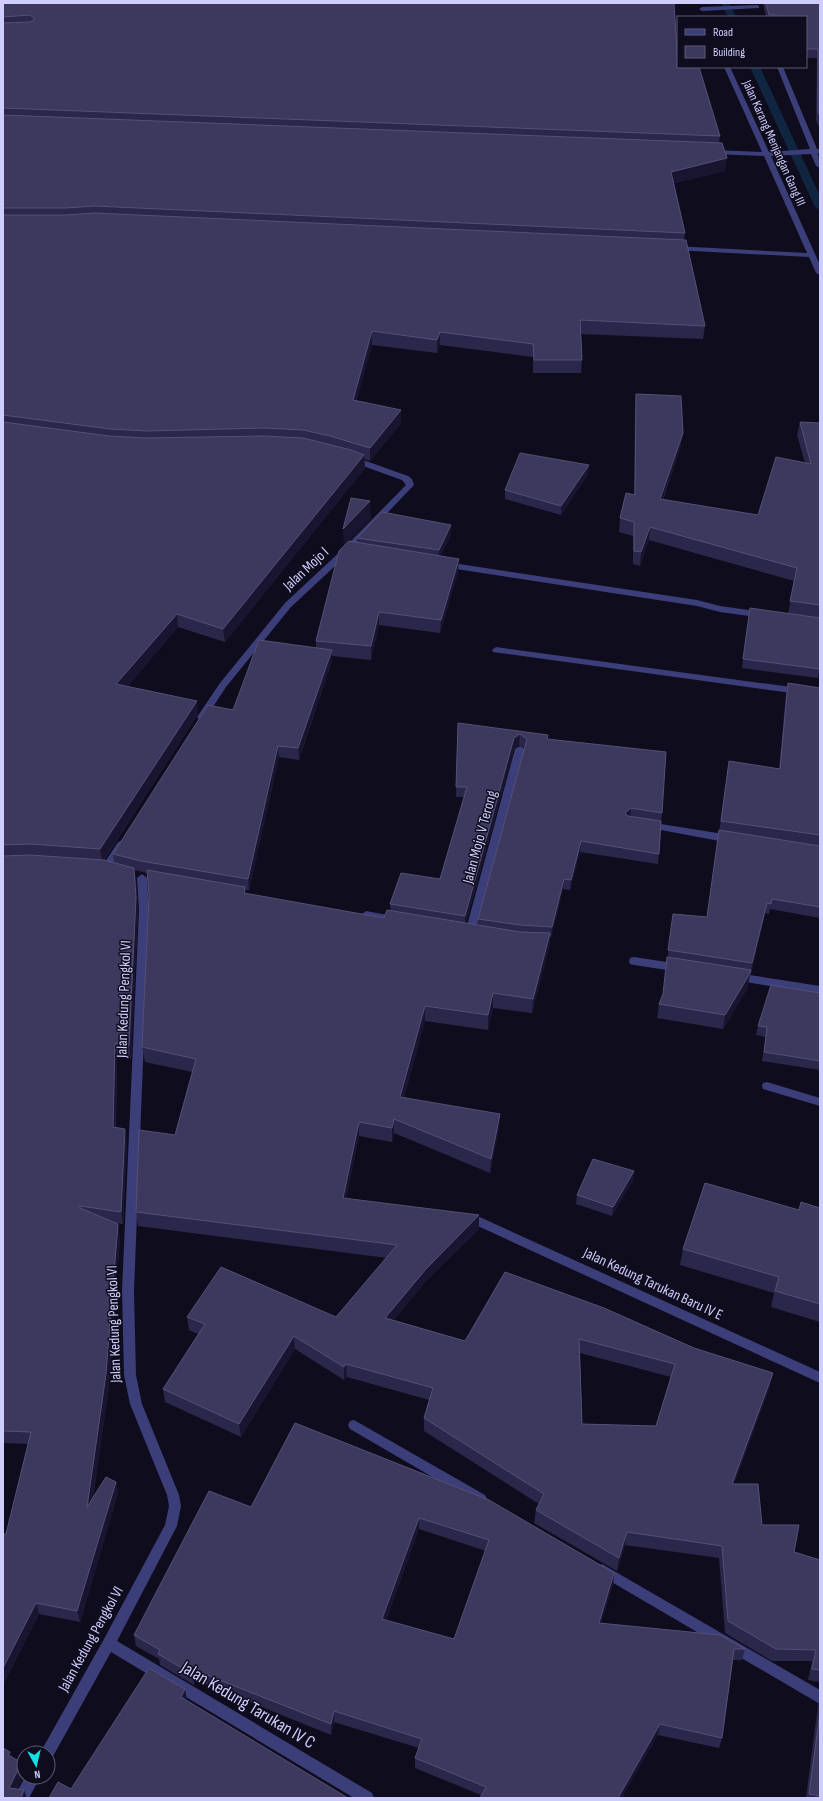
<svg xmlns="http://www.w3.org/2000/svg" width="823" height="1801" font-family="'Sofia Sans Condensed',sans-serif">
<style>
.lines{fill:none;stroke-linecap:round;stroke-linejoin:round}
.stream{fill:#0f2540;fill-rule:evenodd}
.minor{fill:#3b3e79;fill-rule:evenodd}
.wall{fill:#2b274a;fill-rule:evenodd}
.shaded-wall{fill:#191530}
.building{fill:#3d385d;stroke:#545076;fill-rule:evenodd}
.labels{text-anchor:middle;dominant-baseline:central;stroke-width:3;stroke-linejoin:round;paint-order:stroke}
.far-street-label{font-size:13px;fill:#cecdfc;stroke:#0f0d1d}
.street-label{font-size:15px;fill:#cecdfc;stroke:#0f0d1d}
.near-street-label{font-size:18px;fill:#cecdfc;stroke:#0f0d1d}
</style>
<rect width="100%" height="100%" fill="#0f0d1d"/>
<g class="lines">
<g class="stream">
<path d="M721 3H729L736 17H728Z"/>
<path d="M750 67H760L820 196V210L815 207Z"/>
</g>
<g class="minor">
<path d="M757 5 759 6V8L702 11 699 9 702 7Z"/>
<path d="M724 67H730L769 152 810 149 777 67H783L817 149H820V153H818L820 168 816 166 811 154 771 156 820 265V275L816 273 809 257 674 250 670 248 674 246 807 253 764 156 712 154 709 152 712 150 762 152Z"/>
<path d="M352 456 408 476 412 479 414 485 350 552 291 607 226 687 205 719H199L197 717 220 683 285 603 344 548 406 485 402 480 349 461 348 459Z"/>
<path d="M446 562 697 600 720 606 763 612 767 615 763 618 720 612 697 606 443 567 442 565 443 563Z"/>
<path d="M496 647 820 691V697L493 652 492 650Z"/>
<path d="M520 746 525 749 475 933 474 936H466L465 933 515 749Z"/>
<path d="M648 822 730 835 735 839 730 843 645 827 643 825 645 823Z"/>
<path d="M121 841 124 842 126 845 124 848 109 871H103L101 868 103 865 118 842Z"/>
<path d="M142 874 147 878 149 910 134 1291 136 1375 142 1404 179 1495 181 1506 177 1526 117 1641 372 1793 374 1798H354L111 1652 52 1758 48 1759V1753H40L104 1639 165 1525 169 1506 167 1495 130 1404 124 1375 122 1291 139 910 137 878Z"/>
<path d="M366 911 398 917 402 918 403 921 402 924 398 925 362 918 361 915Z"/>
<path d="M634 957 680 964 684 965 685 968 684 971 680 972 634 965 630 964 629 961 630 958Z"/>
<path d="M737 973 820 986V994L733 980 732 977 733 974Z"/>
<path d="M767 1082 820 1098V1106L763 1089 762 1086 763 1083Z"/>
<path d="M473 1214 820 1372V1383L469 1222 467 1219 469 1216Z"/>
<path d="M354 1420 485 1495 487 1499 485 1503 481 1505 477 1503 350 1429 348 1425 350 1421Z"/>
<path d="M602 1564 820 1690V1704L598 1574 596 1570 598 1566Z"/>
<path d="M25 1777H40L29 1798H14Z"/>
</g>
</g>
<g class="wall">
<path d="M3 3 678 67 720 136 719 143 725 171 674 183 685 233 684 240 705 326 703 339 581 334 582 360 581 373H533V357L440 345 437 353 372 345 356 401 401 423 370 461 364 459 365 468 225 642 178 627 127 687 198 714 104 860 114 863 113 854 233 710 316 648V641L357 542V538L451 535 440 556 458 572 440 633 379 625 371 660 332 656V661L299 760 279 757 249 890H245L246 894 384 918 391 911 390 904 440 879 464 797H456L458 723 547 739 662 813 658 864 580 852 570 890 563 889 551 937H550L549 947 532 1013 493 1008 488 1030 425 1021 404 1097 499 1128 490 1173 394 1133 392 1142 359 1136 346 1199 479 1229 425 1282 394 1320 465 1341 505 1272 770 1386 734 1484 762 1525 794 1552 820 1560V1682L808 1680 812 1661H772L725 1633 719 1558 625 1545 617 1571 534 1523 536 1510 539 1504 424 1431V1418L429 1400 347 1377 344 1380 295 1349 241 1437 165 1402 163 1389 198 1334 189 1330 187 1317H336L387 1258 138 1226 136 1212 175 1135 192 1072 145 1062 142 1047 149 896 147 873 134 870 136 881 138 910 131 1059 117 1055 116 1127 127 1142 123 1224 114 1223 120 1237 109 1386 93 1498 116 1482 118 1493 80 1622 39 1614 3 1685V1534H6L28 1444 3 1443ZM519 745 525 748 478 919V925L466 923 514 749ZM580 1353 671 1377 656 1426 582 1424Z"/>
<path d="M763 3H820V130L816 120 817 58H806V17H766Z"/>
<path d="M636 394 681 446 663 500 758 515 805 463 797 435 800 422 820 423V665L818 678 742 668 750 608 788 614 794 581 649 540 640 566 633 564V536L619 532 620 518 634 495 635 407Z"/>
<path d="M589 465 588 474 561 515 505 499V490Z"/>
<path d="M788 683 820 688V918L770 909 769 914 765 913 751 974H750L747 989 723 1029 657 1018 659 1004 663 995 673 914 707 917 729 761 779 769 786 694Z"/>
<path d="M820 993V1070L762 1061 766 1037 756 1035 758 1026Z"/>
<path d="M634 1171 633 1180 612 1216 576 1204 577 1195Z"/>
<path d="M820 1208V1322L771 1307 774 1293 680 1265 683 1249 799 1210Z"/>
<path d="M295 1423 614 1573 613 1584 601 1623 745 1649 742 1660H733L722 1738 719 1748 658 1735 481 1795 415 1768V1758L419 1748 334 1722 331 1735 196 1680 194 1685 160 1665 159 1659 136 1646 134 1635 251 1507ZM419 1529 486 1551 454 1639 386 1620Z"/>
<path d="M820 1700V1798H806L818 1705Z"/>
<path d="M10 1752 13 1758 24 1764V1776L17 1789 3 1798Z"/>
</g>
<g class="shaded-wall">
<path d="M727 158 725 171 670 184 671 172Z"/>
<path d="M372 331V345L353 414V400Z"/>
<path d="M440 332V345L437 353V340Z"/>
<path d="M401 410V423L370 461V448Z"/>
<path d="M683 433 681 446 658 512 660 499Z"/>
<path d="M364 455 365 468 225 642 223 629Z"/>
<path d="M589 465 588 474 561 515V506Z"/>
<path d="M370 501 371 519 344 546 343 529Z"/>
<path d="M451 525V535L438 559 439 550Z"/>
<path d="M650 527 649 540 640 566 641 552Z"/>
<path d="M459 559 458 572 440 633 441 620Z"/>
<path d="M379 612V625L371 660V646Z"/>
<path d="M177 614 178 627 118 698 116 684Z"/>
<path d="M332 650V661L299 760 298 748Z"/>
<path d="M197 701 198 714 102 862 100 849Z"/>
<path d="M520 734 519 745 514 749 465 926V916L514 738Z"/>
<path d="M278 746 279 757 249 890 248 879Z"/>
<path d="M631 808 630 819 625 813Z"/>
<path d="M581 841 580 852 570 890 571 880Z"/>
<path d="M134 868 136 881 138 910 131 1059 129 1046Z"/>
<path d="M564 879 563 889 551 937 552 927Z"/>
<path d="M245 887 246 901 244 893Z"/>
<path d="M767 903 765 913 751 974 752 963Z"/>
<path d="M550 933 549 947 532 1013 533 999Z"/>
<path d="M751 970 747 989 723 1029 725 1015Z"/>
<path d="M493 993V1008L488 1030V1015Z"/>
<path d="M425 1006V1021L400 1111V1097Z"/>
<path d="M115 1043 117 1055 115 1140 113 1127Z"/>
<path d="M500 1114 499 1128 490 1173 491 1159Z"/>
<path d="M394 1119V1133L392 1142V1128Z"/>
<path d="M359 1122V1136L343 1212V1198Z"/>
<path d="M125 1129 127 1142 123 1224 121 1212Z"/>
<path d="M634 1171 633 1180 612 1216 613 1207Z"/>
<path d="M479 1215V1229L425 1282 385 1331V1318L426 1269Z"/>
<path d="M118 1224 120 1237 109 1386 90 1518 87 1507Z"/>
<path d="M294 1336 295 1349 241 1437 239 1424Z"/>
<path d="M346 1364 347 1377 344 1380V1367Z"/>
<path d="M773 1373 770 1386 729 1497 732 1484Z"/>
<path d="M116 1482 118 1493 80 1622 77 1611Z"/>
<path d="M419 1518V1529L382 1630V1619Z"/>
<path d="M627 1532 625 1545 617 1571 619 1558Z"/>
<path d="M614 1573 613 1584 598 1634 599 1623Z"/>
<path d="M36 1603 39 1614 3 1685V1668Z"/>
<path d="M194 1670 196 1680 194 1685 192 1674Z"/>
<path d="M185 1689 187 1699 183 1708 181 1697Z"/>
<path d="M334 1711V1722L331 1735V1724Z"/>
<path d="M660 1724 658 1735 622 1798H618Z"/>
<path d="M10 1752 14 1762 8 1755Z"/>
<path d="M20 1766 24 1776 13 1798 9 1788Z"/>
<path d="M24 1790 27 1798H21Z"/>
</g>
<g class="building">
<path d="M3 3H674L678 67H699L720 136 3 108V23L30 22 35 19 30 15 3 17Z"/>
<path d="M766 3H820V117L818 111V49H806V17H777L776 15H769Z"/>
<path d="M3 115 722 143 727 158 671 172 685 233 94 206 66 208H3Z"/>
<path d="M94 213 686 240 705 326 580 320 582 360H534L533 344 440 332 437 340 372 331 353 400 401 410 370 448 330 436 303 430 264 428 147 431 110 429 3 415V215H66Z"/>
<path d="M636 394 681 396 683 433 660 499 758 515 776 457 811 464 800 422 820 423V605L790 601 797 568 650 527 641 552 634 551V522L620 518 626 493 635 495Z"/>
<path d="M3 422 109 436 145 438 264 436 303 438 351 450 364 455 223 629 177 614 116 684 197 701 100 849 31 844 3 845Z"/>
<path d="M520 453 589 465 561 506 505 490Z"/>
<path d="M351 498 370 501 343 529Z"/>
<path d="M382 512 451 525 439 550 357 538Z"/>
<path d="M349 541 459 559 441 620 379 612 371 646 316 641 339 551Z"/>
<path d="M750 608 820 618V669L743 659Z"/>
<path d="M259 640 332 650 298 748 278 746 248 879 141 861 113 854 208 705 233 710Z"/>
<path d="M788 683 820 688V835L721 821 729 761 780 769Z"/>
<path d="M458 723 548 735 547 739 666 752 662 813 631 808 625 813 628 816 661 821 659 854 581 841 571 880 564 879 552 927 520 925 478 919 527 739 520 734 514 738 465 916 390 904 401 873 440 879 467 787H456Z"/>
<path d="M719 830 820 846V907L772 899 771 904 767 903 752 963 668 950 673 914 707 917Z"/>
<path d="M30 855 104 860 134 868 136 897 129 1046 115 1043 113 1127 125 1129 121 1212 80 1206V1208L118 1224 106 1374 87 1507 106 1477 116 1482 77 1611 36 1603 3 1668V1534H6L31 1432 3 1431V856Z"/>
<path d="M147 870 245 887 244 893 384 918 387 910 520 932 550 933 533 999 493 993 488 1015 425 1006 400 1097 500 1114 491 1159 394 1119 392 1128 359 1122 343 1198 479 1215 426 1269 385 1318 465 1341 505 1272 604 1308 694 1348 773 1373 732 1484H758L762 1525H799L794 1552 820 1560V1670L812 1669 816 1650 776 1649 728 1621 722 1546 627 1532 619 1558 536 1510 544 1494 424 1418 433 1388 346 1364 344 1367 294 1336 239 1424 163 1389 205 1324 187 1317 221 1267 336 1317 397 1245 136 1212 139 1130 175 1135 196 1059 142 1047 149 896ZM579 1339 675 1364 656 1426 582 1424Z"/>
<path d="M667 957 751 970 749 975 725 1015 659 1004 663 994Z"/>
<path d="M771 985 820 993V1061L764 1052 767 1027 758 1026Z"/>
<path d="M593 1159 634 1171 613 1207 577 1195Z"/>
<path d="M705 1183 799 1210 801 1202 820 1208V1304L775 1291 779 1277 683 1249Z"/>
<path d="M295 1423 489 1500 614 1573 599 1623 720 1635 745 1649H734L722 1738 660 1724 618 1798H480L486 1787 415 1758 422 1739 334 1711 331 1724 194 1670 192 1674 158 1654 160 1650 134 1635 209 1491 251 1507ZM419 1518 489 1540 454 1639 382 1619Z"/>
<path d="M149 1668 185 1689 181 1697 348 1798H49L58 1782 71 1789Z"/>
<path d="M820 1712V1796L809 1794Z"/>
<path d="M3 1748 10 1752 8 1755 24 1764V1766H20L9 1788 24 1790 21 1798H3Z"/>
</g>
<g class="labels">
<g class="far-street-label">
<text transform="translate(774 143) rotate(66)">Jalan Karang Menjangan Gang III</text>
</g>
<g class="street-label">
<text transform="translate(306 569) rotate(-43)">Jalan Mojo I</text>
<text transform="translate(480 837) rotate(-75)">Jalan Mojo V Terong</text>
<text transform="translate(124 999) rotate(-88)">Jalan Kedung Pengkol VI</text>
<text transform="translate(653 1284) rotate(25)">Jalan Kedung Tarukan Baru IV E</text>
<text transform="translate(114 1324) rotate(-92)">Jalan Kedung Pengkol VI</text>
<text transform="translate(91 1639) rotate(-61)">Jalan Kedung Pengkol VI</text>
</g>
<g class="near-street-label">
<text transform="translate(248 1705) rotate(31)">Jalan Kedung Tarukan IV C</text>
</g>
</g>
<rect width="823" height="1801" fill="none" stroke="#cecdfc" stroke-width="8"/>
<rect x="677" y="16" width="130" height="52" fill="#0f0d1d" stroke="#5b5a76"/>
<rect x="685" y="29" width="20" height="6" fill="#3b3e79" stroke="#5b5a76"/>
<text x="713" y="36" font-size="12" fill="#cecdfc">Road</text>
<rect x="685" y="46" width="20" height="12" fill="#3d385d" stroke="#5b5a76"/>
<text x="713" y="56" font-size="12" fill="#cecdfc">Building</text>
<g transform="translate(36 1765) rotate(172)"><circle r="19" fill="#0f0d1d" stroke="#5b5a76"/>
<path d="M0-3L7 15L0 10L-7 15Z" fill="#0fe1e6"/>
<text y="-6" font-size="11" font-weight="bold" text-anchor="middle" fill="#cecdfc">N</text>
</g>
</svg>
